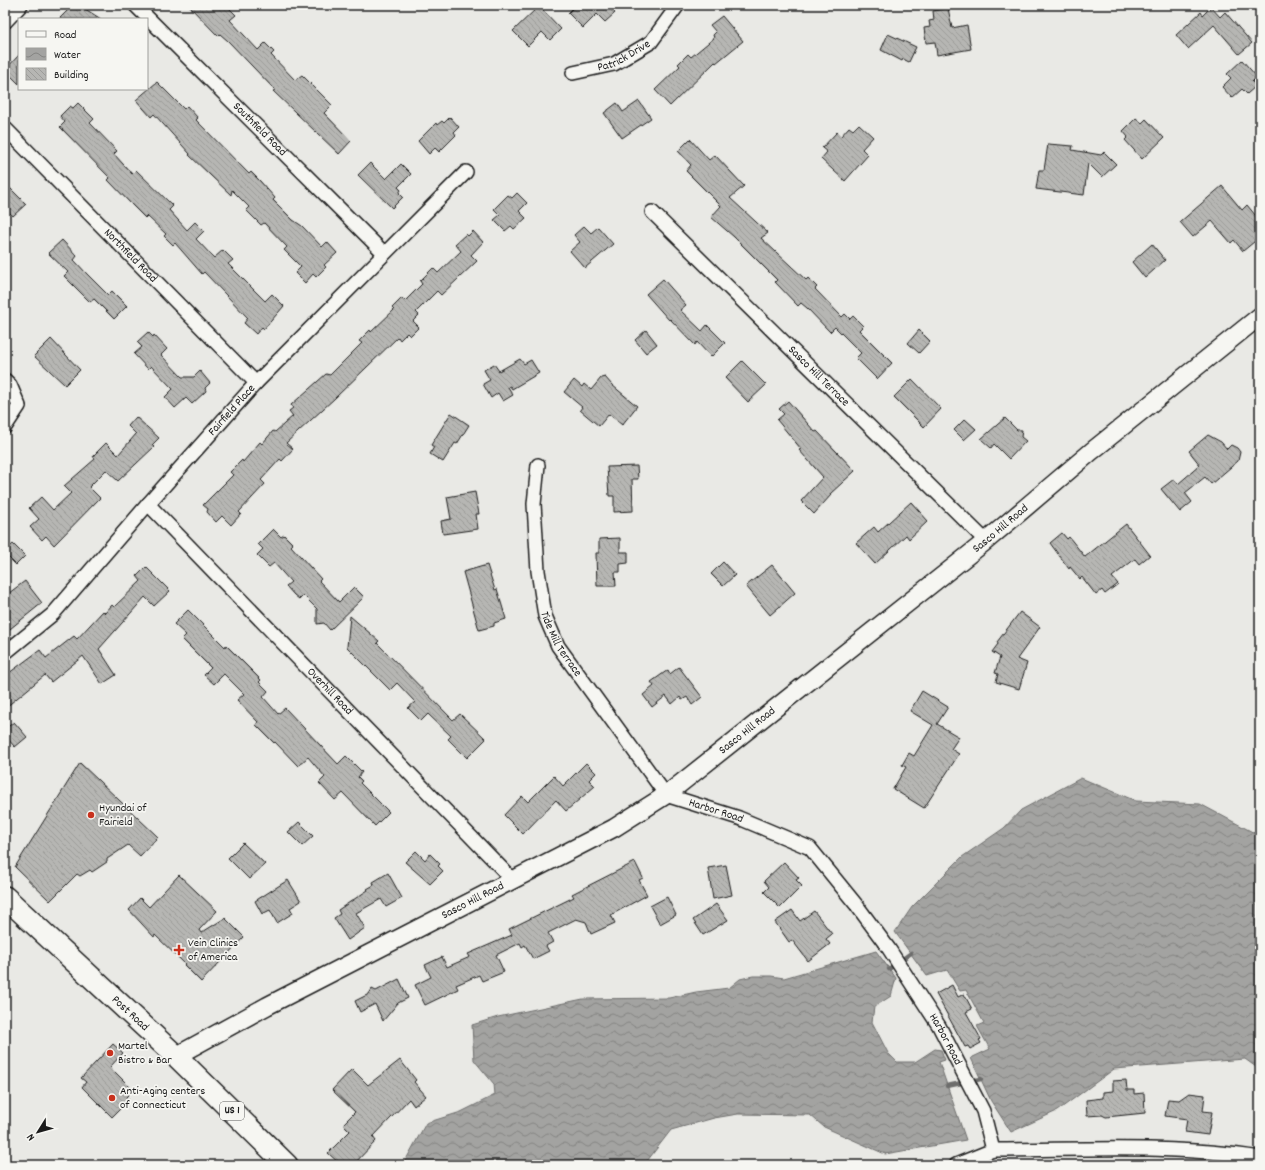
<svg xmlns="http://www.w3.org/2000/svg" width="1265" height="1170" font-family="Dekko,sans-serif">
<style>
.water{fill:url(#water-waves);stroke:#6d6d6c}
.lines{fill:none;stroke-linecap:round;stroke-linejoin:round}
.stream{stroke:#6d6d6c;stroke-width:4.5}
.building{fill:url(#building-back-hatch);stroke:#1c1c1c}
.minor-casing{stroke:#1c1c1c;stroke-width:16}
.tertiary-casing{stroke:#1c1c1c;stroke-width:20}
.primary-casing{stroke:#1c1c1c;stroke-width:24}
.minor{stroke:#f6f6f2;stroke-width:13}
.tertiary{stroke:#f6f6f2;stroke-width:17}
.primary{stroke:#f6f6f2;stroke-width:21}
.poi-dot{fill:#c8321e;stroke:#f6f6f2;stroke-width:1.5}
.labels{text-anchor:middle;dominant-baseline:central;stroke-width:3.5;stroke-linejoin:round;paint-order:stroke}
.shield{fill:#f6f6f2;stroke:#5d5d5c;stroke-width:1}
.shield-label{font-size:11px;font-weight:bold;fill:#1c1c1c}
.street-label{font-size:12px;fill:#1c1c1c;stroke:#f6f6f2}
.poi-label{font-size:12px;fill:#1c1c1c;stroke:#f6f6f2;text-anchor:start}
</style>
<defs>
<pattern id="water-waves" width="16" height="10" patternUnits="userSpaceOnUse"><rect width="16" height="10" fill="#a3a3a1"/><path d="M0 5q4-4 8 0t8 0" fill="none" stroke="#848482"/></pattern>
<pattern id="building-back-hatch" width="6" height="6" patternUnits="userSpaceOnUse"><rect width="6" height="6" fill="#b6b6b3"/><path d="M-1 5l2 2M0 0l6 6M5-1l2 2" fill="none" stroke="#9c9c99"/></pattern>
</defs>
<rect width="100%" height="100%" fill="#e9e9e5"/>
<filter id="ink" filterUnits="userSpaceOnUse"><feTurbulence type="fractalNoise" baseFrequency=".025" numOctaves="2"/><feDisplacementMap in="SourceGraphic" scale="8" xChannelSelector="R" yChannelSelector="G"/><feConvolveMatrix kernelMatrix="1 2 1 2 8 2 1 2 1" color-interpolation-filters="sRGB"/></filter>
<g filter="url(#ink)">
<g class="water">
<path d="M1081 778 1136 801 1200 804 1260 836V1065L1256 1067 1245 1059 1114 1069 1057 1111 1011 1132 991 1101 971 1058 990 1049 977 1026 984 1023 966 990 960 991 947 970 927 976 895 932 912 907 962 857 1004 828 1021 810Z"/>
<path d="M876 951 896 978 891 996 874 1007 872 1022 888 1053 897 1062H915L935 1049 941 1050 945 1060 939 1062 966 1140 885 1154 824 1127 810 1115 738 1114 714 1118 671 1130 644 1165H403L426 1123 461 1112 495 1095 494 1084 474 1060 472 1025 498 1017 583 999 669 998 696 992 729 988 740 979 753 976H771L784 978Z"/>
</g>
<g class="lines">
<g class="stream">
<path d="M889 969 911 953"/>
<path d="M947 1086 981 1079"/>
</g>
</g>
<g class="building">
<path d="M73 5H79L101 19H59Z"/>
<path d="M188 5H226L236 15 230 20 258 50 265 43 274 52 271 55 295 80 302 75 332 105 324 113 351 141 339 154 273 91 275 90 228 41 220 34 218 36Z"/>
<path d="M576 5H607L615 13 605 22 597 14 583 28 568 13Z"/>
<path d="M539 6 561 29 550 40 542 32 528 46 513 31Z"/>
<path d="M1211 7 1220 17 1225 12 1252 43 1239 54 1214 25 1188 49 1176 35 1201 12 1203 15Z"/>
<path d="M948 8 952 28 967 25 971 49 937 55 935 42 926 43 924 28 930 27 929 21 934 20 933 11Z"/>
<path d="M722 16 743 41 716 63 715 62 670 106 655 90 680 66 678 64 688 54 691 57 714 38 713 35 716 32 710 25Z"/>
<path d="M888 34 916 47 909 62 903 59 902 61 881 50Z"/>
<path d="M19 55V84L5 70Z"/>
<path d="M1242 60 1257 77 1252 82 1256 86 1247 94 1242 89 1232 98 1222 87 1231 78 1227 74Z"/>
<path d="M157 82 184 109 187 106 198 118 196 120 249 174 251 172 260 181 275 198 273 200 293 220 302 226 322 247 327 242 337 253 324 265 326 267 316 277 313 274 305 283 295 273 301 267 284 250 287 247 264 223 261 225 246 210 249 207 232 190 231 195 189 155 190 154 154 114 151 117 136 100Z"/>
<path d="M639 101 651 118 622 138 604 113 617 103 623 112Z"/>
<path d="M78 103 94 119 90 123 117 151 114 154 132 174 136 170 173 206 169 210 187 230 195 222 204 231 196 239 214 258 223 250 233 260 228 264 265 301 272 294 284 306 264 329 262 327 256 334 244 323 248 318 204 272 202 274 175 243 173 245 164 236 166 234 147 216 145 218 133 206 108 180 110 178 60 127 65 122 60 116 70 106 73 108Z"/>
<path d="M450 117 459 127 454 132 456 135 439 152 435 148 429 154 418 141 436 123 437 125 442 121 444 123Z"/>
<path d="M1136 118 1142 123 1146 119 1164 138 1142 159 1125 140 1128 137 1123 131Z"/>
<path d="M859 124 873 137 862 149 868 155 845 181 821 159 827 152 822 148 837 132 841 136 849 127 853 130Z"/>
<path d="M690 139 709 160 715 155 744 186 730 198 768 233 761 238 806 280 808 278 817 287 815 289 842 317 845 314 850 319 853 316 863 326 859 330 892 363 877 379 856 358 861 353 835 327 830 332 807 308 801 303 798 306 775 282 777 280 734 237 711 217 721 206 686 171 691 165 678 151Z"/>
<path d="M1048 144 1073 146 1072 150 1101 155 1104 152 1116 164 1102 177 1088 163 1084 195 1036 189 1039 170H1044Z"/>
<path d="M370 163 386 179 401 164 411 174 398 187 401 190 399 193 403 197 392 208 358 175Z"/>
<path d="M5 183 26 204 13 216 5 208Z"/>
<path d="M1222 186 1242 210 1247 205 1260 221V237L1243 251 1234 240 1231 243 1212 221 1193 237 1180 222Z"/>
<path d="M517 193 527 203 519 211 526 218 514 229 511 226 505 231 494 220 500 215 494 209 508 195 512 198Z"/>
<path d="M584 226 591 233 598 227 613 244 585 268 570 251 580 242 574 235Z"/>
<path d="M473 231 483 242 471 255 477 261 441 295 437 291 416 312 419 315 413 321 419 327 410 336 407 333 400 340 398 337 335 398 286 443 293 449 282 461 280 459 261 480 265 484 239 512 241 514 231 525 222 516 216 522 207 512 208 509 203 505 233 475 230 472 242 460 243 462 260 442 262 444 273 431 275 432 293 416 289 411 293 408 291 405 326 374 330 375 362 343 359 341 370 330 371 332 394 310 392 308 402 298 405 301 422 284 420 281 433 268 438 273 461 251 455 244 466 234 468 236Z"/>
<path d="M62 240 77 256 74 260 87 274 108 295 112 291 127 306 114 319 94 299 90 302 64 276 68 272 48 253Z"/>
<path d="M1152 244 1165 260 1145 278 1132 262Z"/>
<path d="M663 279 686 305 680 310 702 331 707 325 725 343 711 357 697 342 695 345 670 319 669 320 646 294Z"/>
<path d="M646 330 657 344 646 353 635 340Z"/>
<path d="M919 330 930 341 919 353 908 343Z"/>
<path d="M148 332 153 337 154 335 167 349 161 355 182 377H194L200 371 210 383 205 388 206 391 192 404 186 398 175 408 165 397 173 389 151 366 148 369 134 354 142 347 137 342Z"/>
<path d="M51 339 80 370 65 385 34 356Z"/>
<path d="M520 359 524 364 531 360 539 373 512 389 510 386 508 387 513 395 503 401 498 393 491 398 483 384 490 380 484 370 494 364 499 371Z"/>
<path d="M742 361 766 385 748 402 725 378Z"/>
<path d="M605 377 612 385 637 406 622 425 609 414 599 426 580 410 582 407 564 392 574 380 582 387 584 384 591 390 601 378Z"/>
<path d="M912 379 941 409 924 427 894 397Z"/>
<path d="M788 401 815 432 817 431 855 471 830 494 831 495 814 514 801 501 823 477 799 450 801 449 777 420 784 414 779 409Z"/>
<path d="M451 413 469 425 457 444 455 443 443 462 430 454 434 447 431 445Z"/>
<path d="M136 417 159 438 152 445 154 447 118 481 106 470 89 487 100 498 54 545 46 536 42 540 30 527 39 519 29 508 41 497 53 510 71 493 64 486 95 459 93 456 106 443 118 455 136 434 128 426Z"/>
<path d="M1005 418 1017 430H1022L1021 437 1026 441 1009 459 994 444 991 448 981 439Z"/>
<path d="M965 419 976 429 964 440 954 430Z"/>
<path d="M1208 435 1221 442 1227 449 1231 445 1237 448 1240 452 1238 461 1211 484 1205 477 1185 493 1192 502 1180 512 1161 489 1174 479 1178 484 1200 465 1189 451Z"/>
<path d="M637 466 638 479H632L633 511 614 512V496H609L607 467Z"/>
<path d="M475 492 479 514H476L478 529 443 534 441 521 451 519 447 497Z"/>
<path d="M911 502 928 521 909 539 906 535 875 564 856 543 874 527 878 532Z"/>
<path d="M1126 524 1150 555 1139 564 1135 559 1112 577 1118 584 1105 594 1102 590 1096 595 1082 577 1080 579 1070 567 1069 569 1050 543 1062 533 1067 539 1069 537 1085 557Z"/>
<path d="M273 529 281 537 284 535 293 544 291 546 321 579 319 581 339 602 354 587 364 597 330 630 324 623 317 624V609L303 595 299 599 294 595 286 586 291 582 274 563 269 567 257 555 263 549 258 544Z"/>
<path d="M620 538V552H628V563L620 564V572H615L616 586H597L596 553H599V539Z"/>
<path d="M13 544 25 556 16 565 5 554V551Z"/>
<path d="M723 562 735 575 723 586 711 574Z"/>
<path d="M487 565 495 590 497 589 506 619 494 623V626L479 630 463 572Z"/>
<path d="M772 565 795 593 770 615 746 586Z"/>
<path d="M146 567 170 591 154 606 145 597 99 649 116 675 102 684 83 656 51 682 45 675 5 708V676L40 650 46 658 74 636 77 639 103 611 105 613 112 605 114 607 141 581 137 576Z"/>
<path d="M25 581 42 603 5 633V596Z"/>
<path d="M188 610 225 647 226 645 261 680 259 682 268 691 263 697 278 714 285 708 338 764 346 756 362 772 358 777 362 781 360 783 389 812 375 826 343 793 335 800 319 783 325 777 308 757 298 766 275 742 274 743 256 725 258 722 237 700 244 694 224 674 214 684 204 675 211 668 182 639 186 635 174 624Z"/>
<path d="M1020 612 1040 627 1017 659 1027 663 1019 689 996 682 998 674 995 673 1000 657 992 652 998 644 997 642Z"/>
<path d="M350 616 379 641 377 643 453 720 460 714 486 739 467 758 448 739 451 736 428 714 421 721 408 708 415 702 397 683 390 690 347 647Z"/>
<path d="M679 667 702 697 692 705 687 697 682 700 680 697 672 704 666 696 652 707 643 695 654 686 651 682 668 670 670 674Z"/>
<path d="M922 691 948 707 937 724 959 737 951 749 959 754 924 808 893 789 906 767 902 765 909 753 914 756 933 725 910 711Z"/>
<path d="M14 722 27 737 15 747 5 736V729Z"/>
<path d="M80 763 158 837 140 856 128 845 107 859V862L92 872 90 870 80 876 77 874 50 901 15 867Z"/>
<path d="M586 763 596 773 589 780 595 786 566 811 556 800 523 834 504 815 522 796 528 802 554 776 563 786Z"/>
<path d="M299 822 313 836 302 846 288 832Z"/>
<path d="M243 843 265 864 249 879 228 858Z"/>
<path d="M416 851 425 860 430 854 440 864 438 866 443 871 430 884 405 862Z"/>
<path d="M635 862 643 878 639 880 647 895 611 915 615 923 591 934 586 922 576 919 548 933 553 942 546 946 549 951 533 959 525 945 522 947 520 943 496 955 504 972 482 981 479 975 456 985 458 989 425 1005 415 985 431 977 425 965 442 957 447 967 470 957 468 954 512 935 509 929 574 897 572 894Z"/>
<path d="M784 862 799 878 796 880 802 886 780 908 764 892 769 887 764 881Z"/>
<path d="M726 865 732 895 713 899 708 868Z"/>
<path d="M388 873 402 898 386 907 381 899 356 913 365 928 348 940 334 918 340 914 338 910 368 890 367 889 374 885 373 882Z"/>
<path d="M179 875 217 911 199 930 201 933 225 918 244 937 201 982 184 965 185 964 155 935 154 937 129 910 140 898 149 907Z"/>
<path d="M288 880 301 901 290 908 293 913 277 923 270 910 262 914 255 901Z"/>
<path d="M667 897 676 915 660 924 650 906Z"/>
<path d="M716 904 728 920 703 935 693 920Z"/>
<path d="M792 910 800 921 814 911 832 934 826 939 830 944 808 961 792 940 789 942 775 922Z"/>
<path d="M399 979 408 998 398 1003 383 1021 375 1004 360 1012 355 1001 369 994 372 989 376 991Z"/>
<path d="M952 985 958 997 964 994 972 1009 966 1012 981 1039 979 1040 981 1043 970 1049 968 1046 965 1047 936 994Z"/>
<path d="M113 1044 123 1053 110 1067 133 1090 126 1097 129 1100 112 1117 82 1087 86 1082 81 1078Z"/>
<path d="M400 1060 416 1080 414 1082 426 1096 414 1106 409 1099 373 1137 376 1141 353 1165H341L328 1153 350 1131 343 1124 355 1112 332 1090 352 1069 368 1085Z"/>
<path d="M1126 1080 1127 1090H1134V1094L1144 1093 1145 1113 1106 1117 1102 1115 1087 1116 1086 1100 1103 1098V1092L1113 1091V1081Z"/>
<path d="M1189 1093 1205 1095 1203 1111 1212 1112 1208 1135 1185 1132 1187 1119 1165 1116 1168 1099 1179 1100Z"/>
</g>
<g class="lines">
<defs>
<g id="minor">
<path id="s1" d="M135 5 384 253"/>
<path d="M5 22 21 5"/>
<path id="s2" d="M573 73 614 64 651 42 678 5"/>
<path id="s3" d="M5 128 256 383"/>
<path id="s4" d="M652 212 986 541"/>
<path d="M5 380 10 385 19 406 5 427"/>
<path id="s5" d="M538 465 534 504 538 571 545 616 558 646 666 795 739 818 810 848 858 907 889 949 939 1026 983 1111 993 1150C1081 1150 1173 1144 1260 1158"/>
<path id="s6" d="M148 504 512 879"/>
<path id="s7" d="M5 653 53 614 148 504 256 383 466 172"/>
<path d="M956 1165 993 1150"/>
</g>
<g id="tertiary">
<path id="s8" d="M176 1056 267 1006 614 828 666 795 986 541 1092 451 1260 316"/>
</g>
<g id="primary">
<path id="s9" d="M5 897 176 1056 287 1165"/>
</g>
</defs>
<use href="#minor" class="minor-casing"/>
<use href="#tertiary" class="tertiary-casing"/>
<use href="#primary" class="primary-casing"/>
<use href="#minor" class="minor"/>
<use href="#tertiary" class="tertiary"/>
<use href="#primary" class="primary"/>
</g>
</g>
<g class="poi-dot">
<circle cx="91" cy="815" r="4"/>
<path d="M177 944h4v4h4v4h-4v4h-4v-4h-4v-4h4z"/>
<circle cx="110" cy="1053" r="4"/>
<circle cx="112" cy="1098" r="4"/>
</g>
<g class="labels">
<rect class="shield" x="220" y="1102" width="24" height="18" rx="3"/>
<g class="shield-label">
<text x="232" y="1111">US 1</text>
</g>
<g class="street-label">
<text stroke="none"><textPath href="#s2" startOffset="54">Patrick Drive</textPath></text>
<text stroke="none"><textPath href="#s1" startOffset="176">Southfield Road</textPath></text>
<text stroke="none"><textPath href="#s3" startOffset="179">Northfield Road</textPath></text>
<text stroke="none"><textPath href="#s4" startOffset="234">Sasco Hill Terrace</textPath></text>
<text stroke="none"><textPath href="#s7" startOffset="333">Fairfield Place</textPath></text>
<text stroke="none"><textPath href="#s8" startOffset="983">Sasco Hill Road</textPath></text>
<text stroke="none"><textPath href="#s5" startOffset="184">Tide Mill Terrace</textPath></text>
<text stroke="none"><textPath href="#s6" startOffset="261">Overhill Road</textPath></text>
<text stroke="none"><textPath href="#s8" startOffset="659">Sasco Hill Road</textPath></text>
<text stroke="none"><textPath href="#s5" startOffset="421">Harbor Road</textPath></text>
<text stroke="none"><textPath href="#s8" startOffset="335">Sasco Hill Road</textPath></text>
<text stroke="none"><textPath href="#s9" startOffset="171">Post Road</textPath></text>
<text stroke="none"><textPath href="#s5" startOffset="757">Harbor Road</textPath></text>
</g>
<g class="poi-label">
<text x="99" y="808">Hyundai of<tspan x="99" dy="14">Fairield</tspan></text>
<text x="188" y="943">Vein Clinics<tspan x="188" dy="14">of America</tspan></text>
<text x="118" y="1046">Martel<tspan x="118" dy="14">Bistro &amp; Bar</tspan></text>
<text x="120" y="1091">Anti-Aging centers<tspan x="120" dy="14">of Connecticut</tspan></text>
</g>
</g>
<rect width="1265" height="1170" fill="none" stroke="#f6f6f2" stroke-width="20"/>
<rect x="10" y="10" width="1245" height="1150" fill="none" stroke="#1c1c1c" stroke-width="1.5" filter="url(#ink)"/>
<rect x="18" y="18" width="130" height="72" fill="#f6f6f2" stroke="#9f9f9c"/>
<rect x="26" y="31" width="20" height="6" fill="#f6f6f2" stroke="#9f9f9c"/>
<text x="54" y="38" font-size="12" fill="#1c1c1c">Road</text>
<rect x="26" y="48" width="20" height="12" fill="url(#water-waves)" stroke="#9f9f9c"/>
<text x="54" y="58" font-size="12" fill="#1c1c1c">Water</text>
<rect x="26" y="68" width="20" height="12" fill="url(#building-back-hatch)" stroke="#9f9f9c"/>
<text x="54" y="78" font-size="12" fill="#1c1c1c">Building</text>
<g transform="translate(38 1132) rotate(233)" stroke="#f6f6f2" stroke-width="3" paint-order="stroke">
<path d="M0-3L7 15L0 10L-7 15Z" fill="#1c1c1c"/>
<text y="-6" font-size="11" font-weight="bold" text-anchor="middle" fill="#1c1c1c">N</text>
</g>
</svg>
